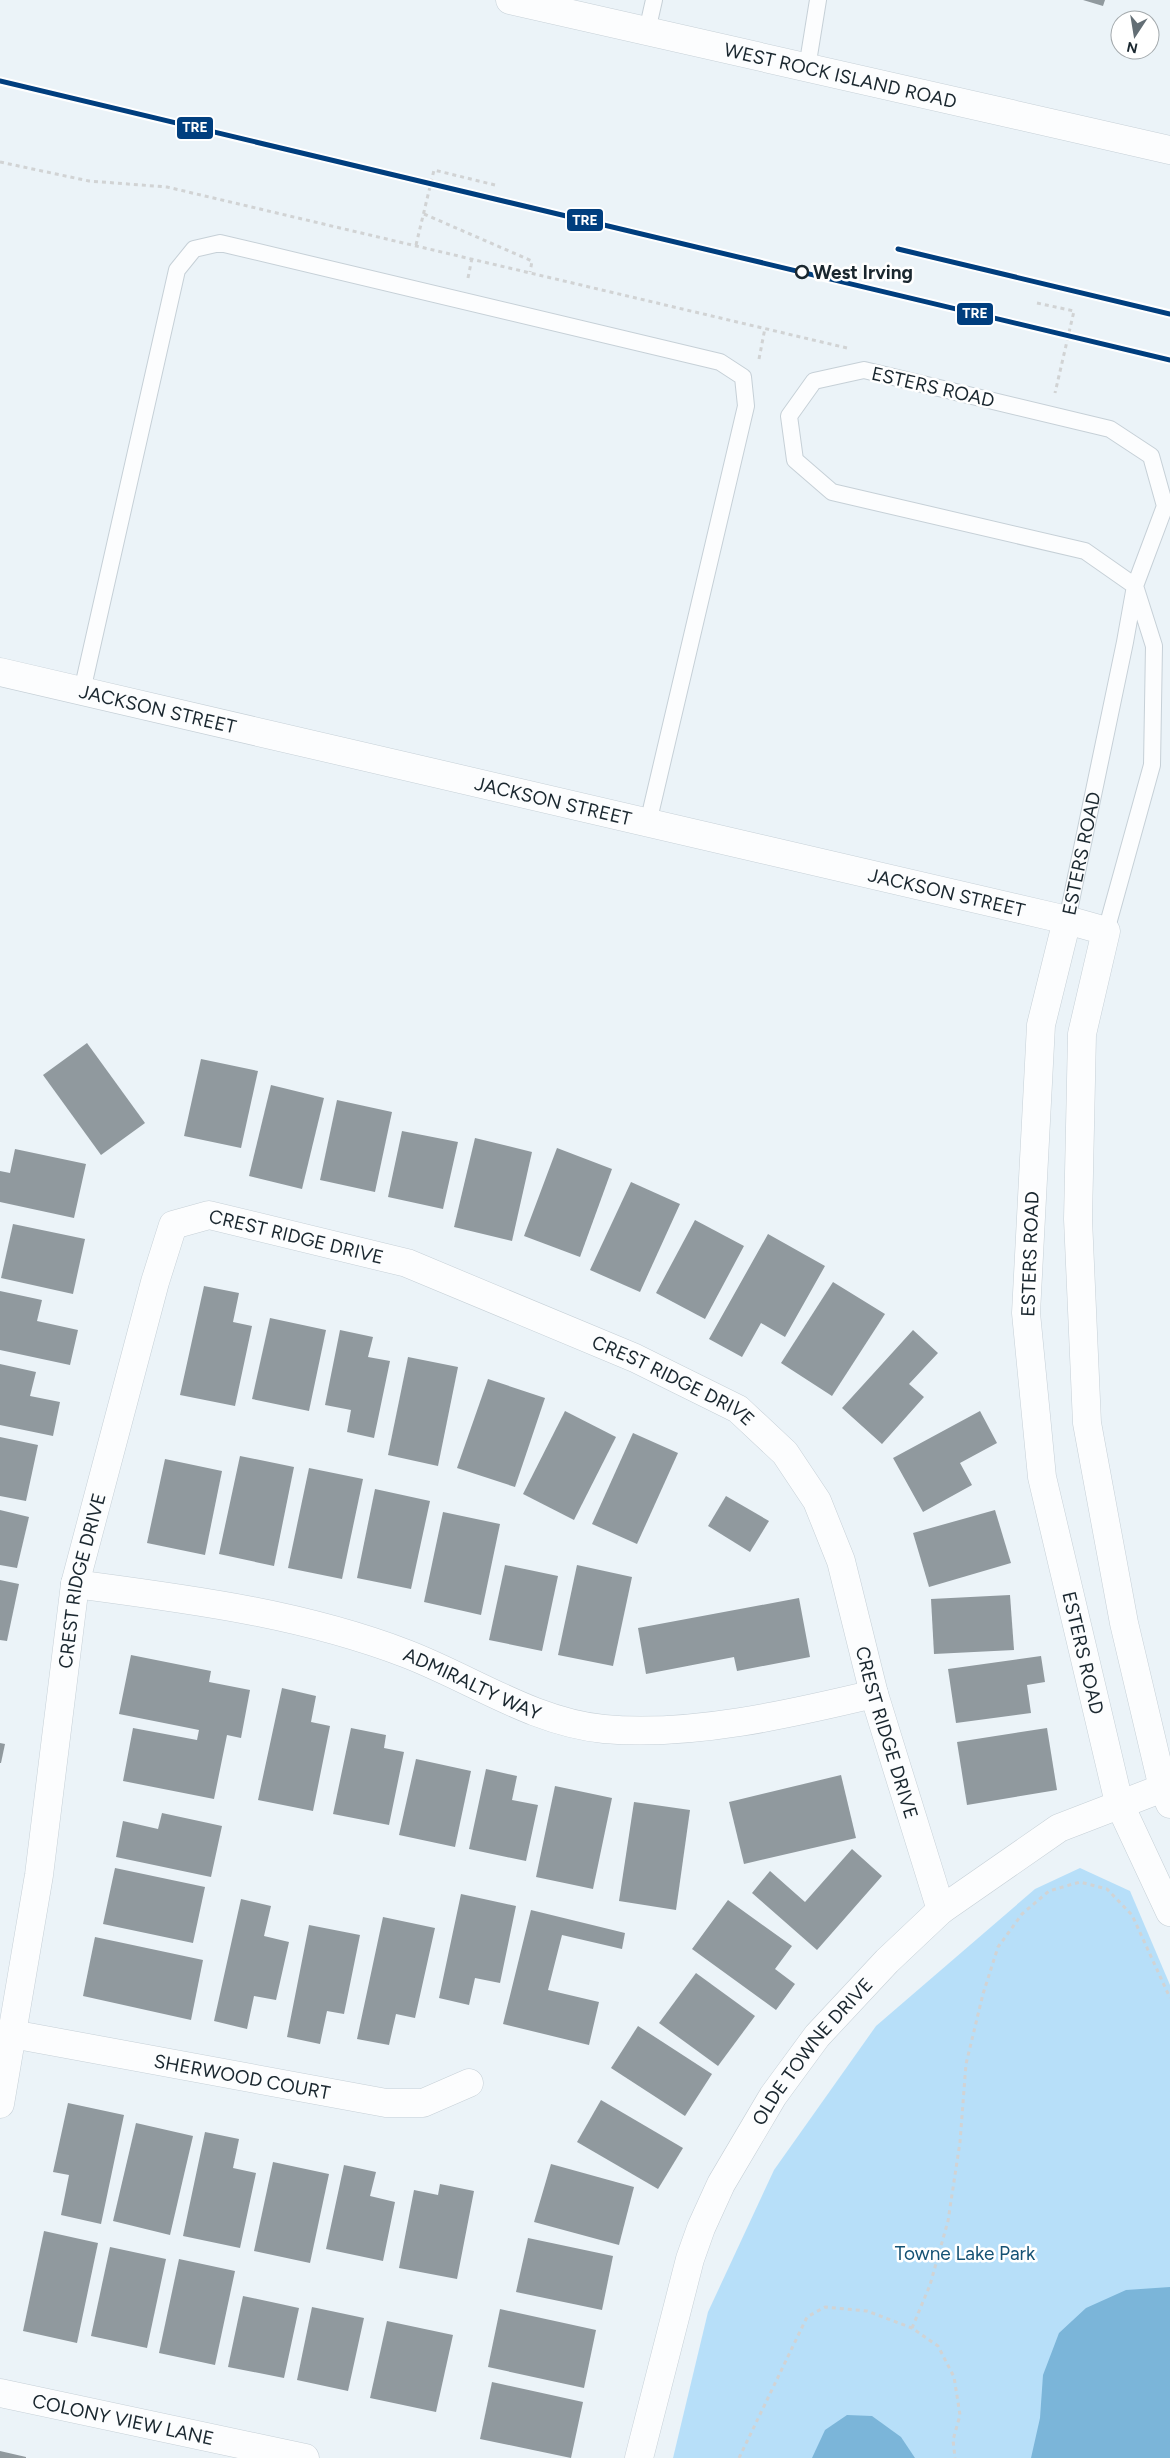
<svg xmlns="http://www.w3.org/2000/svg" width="1170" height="2458" font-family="Figtree,sans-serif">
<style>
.green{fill:#b7dff9}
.water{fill:#7bb5d9}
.building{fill:#90999e}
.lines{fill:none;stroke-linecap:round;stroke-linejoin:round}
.service-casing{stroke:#c6d0d7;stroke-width:18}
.minor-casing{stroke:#c6d0d7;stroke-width:29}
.tertiary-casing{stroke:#c6d0d7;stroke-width:29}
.secondary-casing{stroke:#c6d0d7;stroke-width:29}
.path{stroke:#d1d3d4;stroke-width:3;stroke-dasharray:4 4;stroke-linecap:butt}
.service{stroke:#fcfdfe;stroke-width:16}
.minor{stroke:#fcfdfe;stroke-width:28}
.tertiary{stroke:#fcfdfe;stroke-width:28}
.secondary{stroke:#fcfdfe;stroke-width:28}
.rail-1-casing{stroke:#fff;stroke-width:9}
.rail-1{stroke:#003e7e;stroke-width:5}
.stop-dot{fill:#fff;stroke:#1a272f;stroke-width:2.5}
.labels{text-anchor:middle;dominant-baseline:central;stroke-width:5;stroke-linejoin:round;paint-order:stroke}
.street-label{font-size:19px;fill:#1a272f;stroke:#fff}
.stop-label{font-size:19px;font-weight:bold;fill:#1a272f;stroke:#fff;text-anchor:start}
.park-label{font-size:19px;fill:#155274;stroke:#fff}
.line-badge{stroke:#fff;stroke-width:2}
.badge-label{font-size:14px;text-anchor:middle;font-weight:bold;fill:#fff}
</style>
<rect width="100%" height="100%" fill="#ebf3f8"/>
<path class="green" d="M1080 1868 1130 1891 1170 1985V2458H673L708 2312 774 2170 876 2026 1035 1889Z"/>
<g class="water">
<path d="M1170 2287V2458H1031L1040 2418 1043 2375 1059 2333 1086 2308 1126 2290Z"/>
<path d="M847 2415 872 2416 901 2437 915 2458H812L825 2430Z"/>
</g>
<g class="building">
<path d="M1083 0H1105L1103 6Z"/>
<path d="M87 1043 145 1123 101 1155 43 1075Z"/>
<path d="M201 1059 258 1071 241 1148 184 1136Z"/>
<path d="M271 1085 324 1098 302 1189 249 1176Z"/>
<path d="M337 1100 392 1112 375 1192 320 1180Z"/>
<path d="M402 1131 458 1142 443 1209 388 1197Z"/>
<path d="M475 1138 532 1152 512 1241 454 1227Z"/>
<path d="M557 1148 612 1169 580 1257 524 1236Z"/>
<path d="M15 1149 86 1164 74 1218 0 1202V1171L10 1173Z"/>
<path d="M631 1182 680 1204 640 1292 590 1270Z"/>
<path d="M695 1220 744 1246 705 1319 656 1293Z"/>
<path d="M13 1224 85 1239 73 1294 1 1278Z"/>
<path d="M768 1234 825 1266 785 1337 761 1323 742 1357 709 1339Z"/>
<path d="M833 1282 885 1314 832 1396 781 1363Z"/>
<path d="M204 1286 239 1293 233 1322 252 1326 235 1406 180 1395Z"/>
<path d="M0 1291 42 1300 37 1321 78 1330 70 1365 0 1350Z"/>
<path d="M270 1318 326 1330 309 1411 252 1399Z"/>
<path d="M340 1330 373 1337 368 1357 390 1361 374 1438 347 1432 351 1410 325 1405Z"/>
<path d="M913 1330 938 1353 909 1384 924 1397 882 1444 842 1408Z"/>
<path d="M408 1357 458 1367 438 1466 388 1455Z"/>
<path d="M0 1364 36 1372 30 1396 60 1402 53 1436 0 1425Z"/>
<path d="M488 1379 545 1398 515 1487 457 1468Z"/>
<path d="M565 1411 616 1437 574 1520 523 1494Z"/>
<path d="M980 1411 997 1443 960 1463 972 1485 923 1512 893 1458Z"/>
<path d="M633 1433 678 1453 637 1544 592 1524Z"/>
<path d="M0 1437 38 1445 26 1501 0 1496Z"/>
<path d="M240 1456 294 1467 274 1566 219 1554Z"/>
<path d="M165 1459 222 1471 205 1555 147 1543Z"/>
<path d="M309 1468 363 1479 342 1579 288 1568Z"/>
<path d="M375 1489 430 1501 411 1589 357 1578Z"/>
<path d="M726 1496 769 1521 750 1552 708 1526Z"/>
<path d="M0 1510 29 1517 17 1568 0 1565Z"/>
<path d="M995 1510 1011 1563 929 1587 913 1533Z"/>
<path d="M443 1512 500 1524 481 1615 424 1602Z"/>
<path d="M505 1565 558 1576 542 1651 489 1640Z"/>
<path d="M577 1565 632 1577 613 1666 558 1655Z"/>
<path d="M0 1580 19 1584 7 1641 0 1640Z"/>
<path d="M1010 1595 1014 1650 934 1654 931 1599Z"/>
<path d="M799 1598 810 1657 737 1671 734 1657 646 1674 638 1628Z"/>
<path d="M131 1655 211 1671 209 1682 250 1690 241 1738 227 1735 214 1799 123 1781 133 1728 197 1740 199 1730 119 1714Z"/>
<path d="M1041 1656 1045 1682 1027 1685 1031 1713 956 1723 948 1669Z"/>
<path d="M282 1688 316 1696 311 1722 330 1726 313 1811 258 1800Z"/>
<path d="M351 1728 386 1735 384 1748 404 1752 389 1825 333 1814Z"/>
<path d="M1047 1728 1057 1790 967 1805 957 1742Z"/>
<path d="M0 1743 5 1744 1 1763H0Z"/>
<path d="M416 1759 471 1771 455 1847 399 1835Z"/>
<path d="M486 1769 517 1776 512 1800 538 1805 526 1861 469 1849Z"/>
<path d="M841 1775 856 1838 744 1864 729 1802Z"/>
<path d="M555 1786 612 1798 593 1889 536 1877Z"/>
<path d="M634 1802 690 1810 676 1910 619 1901Z"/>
<path d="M162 1813 222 1826 211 1877 116 1857 123 1821 158 1829Z"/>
<path d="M852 1849 882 1876 817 1950 752 1893 770 1871 805 1902Z"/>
<path d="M115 1868 205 1887 193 1943 103 1924Z"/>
<path d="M461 1894 516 1906 500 1983 475 1978 469 2005 439 1998Z"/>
<path d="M241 1899 271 1906 264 1936 289 1942 276 2000 254 1996 247 2029 214 2021Z"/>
<path d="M728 1900 792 1946 775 1969 795 1984 776 2010 692 1949Z"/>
<path d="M531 1910 625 1933 622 1949 562 1935 548 1990 599 2002 589 2045 503 2024Z"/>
<path d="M383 1917 435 1928 415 2018 396 2014 389 2045 357 2039Z"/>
<path d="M309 1925 360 1935 344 2014 327 2011 320 2044 287 2037Z"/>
<path d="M95 1937 203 1960 191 2020 83 1996Z"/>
<path d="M696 1973 755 2016 718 2066 659 2023Z"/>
<path d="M638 2026 712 2074 685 2116 611 2068Z"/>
<path d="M601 2100 683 2148 658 2189 577 2142Z"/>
<path d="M68 2103 124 2115 101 2224 61 2215 69 2175 53 2172Z"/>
<path d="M136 2123 193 2136 170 2235 113 2221Z"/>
<path d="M205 2132 239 2139 233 2168 256 2173 240 2248 183 2236Z"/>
<path d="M273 2162 329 2174 310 2263 254 2251Z"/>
<path d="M551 2164 634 2187 619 2245 534 2222Z"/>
<path d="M344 2165 376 2172 370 2196 395 2202 383 2261 326 2249Z"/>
<path d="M440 2184 474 2191 457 2279 399 2268 414 2190 438 2195Z"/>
<path d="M44 2231 98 2243 77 2343 23 2331Z"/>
<path d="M528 2238 613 2256 602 2310 516 2292Z"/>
<path d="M110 2247 166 2259 147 2348 91 2336Z"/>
<path d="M179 2259 235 2271 215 2365 159 2353Z"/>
<path d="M243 2296 299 2308 284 2378 228 2367Z"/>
<path d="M312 2307 364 2318 348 2391 297 2380Z"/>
<path d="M500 2309 596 2330 584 2388 488 2367Z"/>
<path d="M387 2321 453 2335 436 2412 370 2398Z"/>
<path d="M492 2382 583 2402 571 2458 480 2439Z"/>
<path d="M0 2451 26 2457V2458H0Z"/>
</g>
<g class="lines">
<defs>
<g id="service">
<path d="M647 31 654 0"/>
<path d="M807 68 818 0"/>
<path d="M82 691 177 270 194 249 220 243 720 362 743 377 746 406 648 823"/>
<path id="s1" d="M1067 920 1125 642 1135 586 1165 506 1151 456 1110 429 864 370 814 381 789 416 795 460 832 492 1085 551 1135 586 1154 646 1152 765 1106 931"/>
</g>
<g id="minor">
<path id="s2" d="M75 1584C188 1599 300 1613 407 1654 472 1679 533 1722 604 1729 691 1737 790 1714 874 1694"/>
<path id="s3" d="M12 2034 386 2103H423L469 2083"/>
<path id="s4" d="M0 2104 39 1875 75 1584 155 1282 173 1225 209 1215 407 1263 635 1358 738 1409 785 1453 817 1501 841 1561 874 1694 941 1910"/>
<path id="s5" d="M0 2393 305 2458"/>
<path id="s6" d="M639 2458 690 2259 701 2228 721 2184 773 2096 817 2036 887 1961 941 1910 1059 1828 1163 1788"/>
</g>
<g id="tertiary">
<path id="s7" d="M0 672 1067 920 1106 931 1082 1034 1078 1219 1087 1423 1124 1623 1163 1788 1170 1804"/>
<path id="s8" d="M1067 920 1041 1025 1026 1313 1042 1477 1119 1803 1170 1912"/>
</g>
<g id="secondary">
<path id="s9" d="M510 0 1170 150"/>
</g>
</defs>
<use href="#service" class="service-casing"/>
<use href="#minor" class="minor-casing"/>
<use href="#tertiary" class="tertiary-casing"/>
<use href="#secondary" class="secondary-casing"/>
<g class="path">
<path d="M0 162 89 181 167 187 847 348"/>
<path d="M424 214 532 261 530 272"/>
<path d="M416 245 434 170 495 185"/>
<path d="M468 278 472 258"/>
<path d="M1037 303 1074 311 1055 393"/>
<path d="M759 359 765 328"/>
<path d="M912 2328 930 2285 948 2221 960 2142 966 2064 983 1994 998 1947 1022 1914 1049 1891 1080 1882 1107 1889 1132 1915 1170 1998"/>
<path d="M739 2458 807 2317 825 2307 867 2311 912 2328 938 2346 954 2377 960 2415 953 2440 955 2458"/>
</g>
<use href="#service" class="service"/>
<use href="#minor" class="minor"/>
<use href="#tertiary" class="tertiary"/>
<use href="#secondary" class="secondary"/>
<defs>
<g id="rail-1">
<path d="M0 81 1170 360"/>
<path d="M898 249 1170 314"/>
</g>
</defs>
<use href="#rail-1" class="rail-1-casing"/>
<use href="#rail-1" class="rail-1"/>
</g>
<circle class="stop-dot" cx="802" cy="272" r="6"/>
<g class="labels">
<g class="street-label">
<text stroke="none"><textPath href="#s9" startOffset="339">WEST ROCK ISLAND ROAD</textPath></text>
<text transform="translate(933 387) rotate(13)">ESTERS ROAD</text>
<text stroke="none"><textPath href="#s7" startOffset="162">JACKSON STREET</textPath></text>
<text stroke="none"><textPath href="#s7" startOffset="568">JACKSON STREET</textPath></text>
<text stroke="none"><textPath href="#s1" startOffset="68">ESTERS ROAD</textPath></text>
<text stroke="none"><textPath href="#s7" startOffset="972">JACKSON STREET</textPath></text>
<text stroke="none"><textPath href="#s4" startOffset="1025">CREST RIDGE DRIVE</textPath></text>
<text transform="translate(1030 1254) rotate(-88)">ESTERS ROAD</text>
<text stroke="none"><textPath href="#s4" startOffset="1430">CREST RIDGE DRIVE</textPath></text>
<text stroke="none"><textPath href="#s4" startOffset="530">CREST RIDGE DRIVE</textPath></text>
<text stroke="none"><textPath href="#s8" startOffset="742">ESTERS ROAD</textPath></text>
<text stroke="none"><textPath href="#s2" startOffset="412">ADMIRALTY WAY</textPath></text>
<text stroke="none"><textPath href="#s4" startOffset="1865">CREST RIDGE DRIVE</textPath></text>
<text stroke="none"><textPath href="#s6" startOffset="448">OLDE TOWNE DRIVE</textPath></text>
<text stroke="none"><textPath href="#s3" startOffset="234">SHERWOOD COURT</textPath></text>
<text stroke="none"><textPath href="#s5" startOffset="126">COLONY VIEW LANE</textPath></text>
</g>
<g class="stop-label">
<text x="813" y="272">West Irving</text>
</g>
<g class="park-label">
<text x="965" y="2253">Towne Lake Park</text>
</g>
</g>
<g class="line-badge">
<rect x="176" y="116" width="38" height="24" rx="5" fill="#003e7e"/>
<rect x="566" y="208" width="38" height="24" rx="5" fill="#003e7e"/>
<rect x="956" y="302" width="38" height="24" rx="5" fill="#003e7e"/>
</g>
<g class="badge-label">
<text x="195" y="132">TRE</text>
<text x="585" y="225">TRE</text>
<text x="975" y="318">TRE</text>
</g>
<g transform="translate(1135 35) rotate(192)"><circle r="24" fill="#ffffff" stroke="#a3a9ac"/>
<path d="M0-4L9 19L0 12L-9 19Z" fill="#636e75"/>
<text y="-8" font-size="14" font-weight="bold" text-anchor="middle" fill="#1a272f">N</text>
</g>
</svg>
